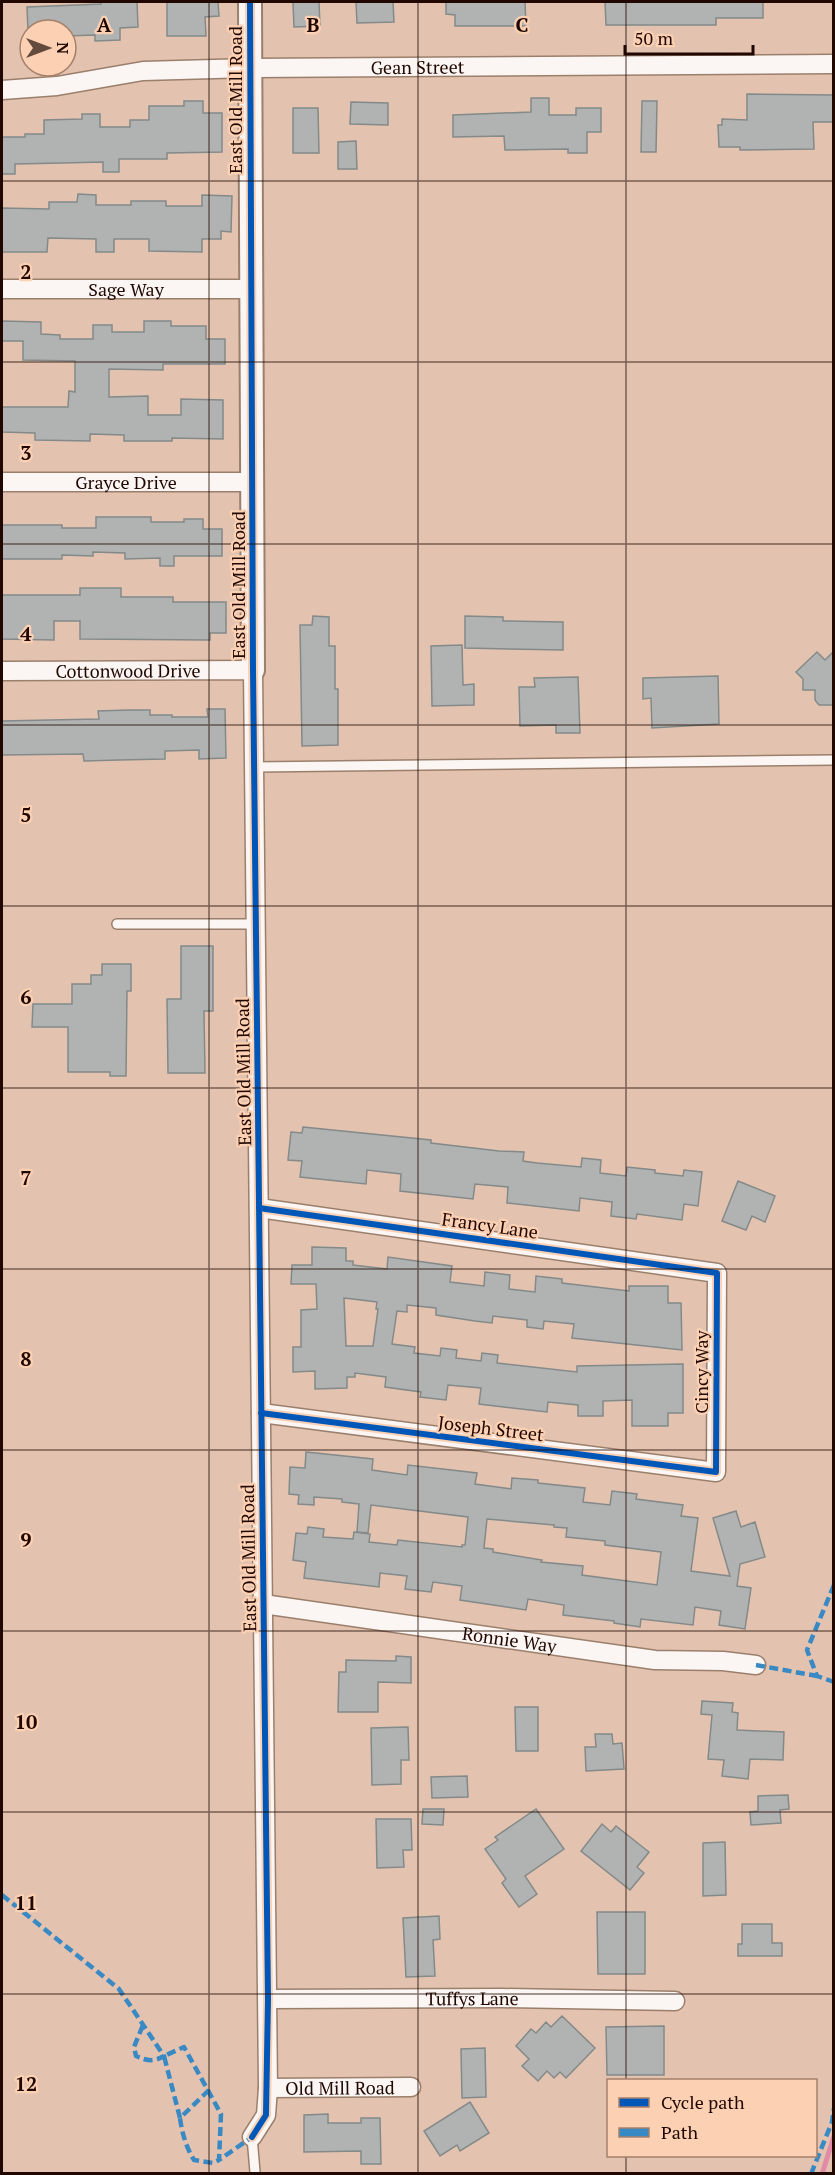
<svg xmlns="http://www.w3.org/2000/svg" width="835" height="2175" font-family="'PT Serif',serif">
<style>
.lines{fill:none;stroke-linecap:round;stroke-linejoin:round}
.stream{stroke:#e28ba7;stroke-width:5}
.building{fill:#b1b3b2;stroke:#838a89;stroke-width:1.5;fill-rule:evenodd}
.service-casing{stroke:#9a7f6c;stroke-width:12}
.minor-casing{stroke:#9a7f6c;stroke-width:21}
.tertiary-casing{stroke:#9a7f6c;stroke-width:26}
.service{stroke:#fbf6f3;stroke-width:9}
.minor{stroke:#fbf6f3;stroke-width:18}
.tertiary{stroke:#fbf6f3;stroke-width:22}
.quiet{stroke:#3989c4;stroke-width:4.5;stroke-dasharray:9 4.5;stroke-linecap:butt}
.cycleway-casing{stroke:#fcd0b3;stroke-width:10}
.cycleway{stroke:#0057b8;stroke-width:6}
.grid{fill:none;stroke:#200700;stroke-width:1.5;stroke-opacity:0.55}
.labels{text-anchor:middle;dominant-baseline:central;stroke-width:4.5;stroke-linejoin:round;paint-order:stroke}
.street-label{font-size:18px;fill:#200700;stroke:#fcd0b3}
.grid-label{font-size:20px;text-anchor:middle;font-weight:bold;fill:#200700;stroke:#fcd0b3;stroke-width:4.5;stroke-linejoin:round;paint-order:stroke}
</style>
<rect width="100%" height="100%" fill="#e3c3af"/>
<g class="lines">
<path class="stream" d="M822 2174 834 2136"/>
</g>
<g class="building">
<path d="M100 2H137L138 27 120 28V40L95 41V35L66 36V30H28L27 7 101 4Z"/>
<path d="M167 2H218L219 16 205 17 206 36H167Z"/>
<path d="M293 2H319L320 26 294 27Z"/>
<path d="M356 2H393L394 22 357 23Z"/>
<path d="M446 2H525L526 26H455V15L446 14Z"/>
<path d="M605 2H763V18H716V25H606Z"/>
<path d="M747 94 834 95V122H813L814 149 740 150V147H719L718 125H722V119L747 120Z"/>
<path d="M531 98H549V115H576V108H601V132H587V153H568V149L505 150 504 136 453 137V115L531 112Z"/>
<path d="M184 101H203V113H222V152L167 153V159H119V172H103V162L62 163 15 164V174H2V137H25V134H44V120L82 119V114H100V127H130V120H149V106H184Z"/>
<path d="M642 101H657L656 152H641Z"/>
<path d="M351 102 388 103V125L350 124Z"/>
<path d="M293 108H318L319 153H293Z"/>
<path d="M356 141 357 169H338V142Z"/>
<path d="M78 194 96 195V205H131V201H166V206H202V195L232 196 231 232 221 231V239H202V252L149 251V239H114V252H96V239L48 238 47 252H2V208L49 209V202H77Z"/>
<path d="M2 321 41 322V334L60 335V339H93V325H112V332H144V321H171V326H206V339H225V364H163V370L109 369V397L148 396V415H181V399L223 400V439L172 438V441H124V435L90 434V441L35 440V433L2 432V407H68L69 391 75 392V361L23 360V341H2Z"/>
<path d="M96 517H151V522H184V519H203V529H222V556H174V566H160V558L125 559V553L93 552V556L62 555V559H2V525H62V528H96Z"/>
<path d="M80 588H121V597H173V602H226V633H210V640L80 639V621H54V640L2 639V595H80Z"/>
<path d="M313 616 329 617V646H335V689H338V745L302 746 300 625H312Z"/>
<path d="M465 616 503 617V621L563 622V650L465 648Z"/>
<path d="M462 645 463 685 474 684V705L432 706 431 646Z"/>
<path d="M834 651V705H819L815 700V690H803V679L796 672 817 652 825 660Z"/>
<path d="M718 676 719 724 652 728 651 698 643 699V678Z"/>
<path d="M578 677 580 733H556V725L520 726 519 687H535L534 678Z"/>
<path d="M207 709H225L226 758 199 759V750L165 751V759L119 760 84 761 83 754 2 755V721L99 719 98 711 128 710H150V715H172V717H208Z"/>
<path d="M181 946H213V1011H204L205 1073H168L167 999H181Z"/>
<path d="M102 964H131V991H127L126 1076H110V1072H68V1027H32L33 1004H72V984H91V975H102Z"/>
<path d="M303 1127 431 1140V1143L499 1151 524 1152 523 1161 537 1163 581 1167 582 1158 601 1160 600 1173 626 1176 627 1167 655 1170V1173L683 1176 684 1170 702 1172 698 1206 684 1204 682 1220 637 1214 636 1219 611 1216 612 1202 580 1198 579 1211 507 1203 508 1187 475 1184 473 1199 400 1191 401 1174 367 1170 366 1184 300 1177 302 1161 288 1160 291 1132 302 1133Z"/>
<path d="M738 1181 775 1196 765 1222 752 1216 746 1230 722 1221Z"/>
<path d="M312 1247 346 1248V1261H353V1265L387 1269 388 1257 452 1266 450 1282 484 1286 485 1272 510 1275 509 1289 535 1292 536 1276 562 1279V1283L629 1291V1286H668V1303H681L682 1350 572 1338 574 1324 544 1321 543 1329 527 1327V1320L493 1316 492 1323 475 1321 436 1315V1308L407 1305V1312L397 1311 392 1344 415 1347 414 1353 440 1356 441 1348 457 1350 456 1358 481 1361 482 1353 498 1355 497 1363 577 1372V1366L683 1364V1413H668V1426H632V1400L603 1401V1416H578V1405L548 1402 547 1412 479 1404 481 1388 448 1385 446 1400 420 1397 421 1392 385 1387 386 1377 355 1373V1377H347V1388L315 1389V1371L293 1372V1347H301V1310L317 1309 316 1284H291L292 1265H312ZM344 1298 377 1302 376 1309H378L373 1346H346Z"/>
<path d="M306 1452 373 1459 372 1470 407 1475 408 1465 477 1473 475 1484 511 1489 512 1478 538 1480V1483L585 1488 583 1502 610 1505 612 1491 637 1494 636 1499 683 1505 681 1516 698 1518 691 1571 730 1576 713 1518 736 1511 741 1527 755 1522 765 1557 740 1564 737 1586 751 1588 745 1629 719 1625 721 1611 695 1607 693 1625 641 1619 640 1627 614 1623V1621L563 1615 564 1605 528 1599 526 1610 460 1600 462 1586 433 1582 431 1592 405 1589 407 1576 380 1573 379 1587 304 1578 306 1562 293 1560 296 1533 307 1534 308 1527 324 1529 323 1537 353 1539 354 1532 370 1534 369 1542 397 1545 398 1540 462 1547V1545H465L468 1517 371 1505 368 1533 357 1532 359 1504 342 1502V1499L314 1497V1505L298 1504 299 1495 289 1494 290 1467 305 1468ZM487 1519 554 1525V1527L567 1528 566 1537 605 1541V1545L661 1552 657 1585 582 1575 583 1566 541 1562 542 1560 493 1552V1549L484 1548Z"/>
<path d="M396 1656 411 1657V1683L378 1682V1712H338L339 1672H346V1660L396 1661Z"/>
<path d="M702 1701 733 1703 732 1712 738 1713 737 1730 784 1732 783 1760 750 1759 748 1779 722 1776 724 1760 708 1759 712 1715 701 1714Z"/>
<path d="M515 1707H538V1751H516Z"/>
<path d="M408 1727 409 1760H401V1784L372 1785 371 1728Z"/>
<path d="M595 1734H612L613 1744 622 1743 624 1769 586 1771 585 1747H596Z"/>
<path d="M467 1776 468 1797 432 1798 431 1777Z"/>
<path d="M788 1795 789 1809 780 1810 781 1823 751 1825 750 1812 758 1811V1796Z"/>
<path d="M423 1809H444L443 1825 422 1824Z"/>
<path d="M536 1809 564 1849 525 1876 537 1894 519 1907 502 1883 506 1879 485 1849 498 1840 495 1837Z"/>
<path d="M376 1819H411L412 1850H403L404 1867 377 1868Z"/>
<path d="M602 1824 611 1832 616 1826 649 1852 637 1867 644 1873 630 1890 581 1851Z"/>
<path d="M725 1842 726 1895 703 1896V1843Z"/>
<path d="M597 1912H645V1974H598Z"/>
<path d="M439 1916 440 1939 433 1940 435 1976 406 1977 403 1918Z"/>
<path d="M742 1924H772V1943H782V1956H738V1944H742Z"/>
<path d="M562 2016 595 2048 566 2078 560 2072 554 2078 547 2071 538 2081 522 2066 529 2059 516 2046 531 2029 536 2033 546 2022 551 2027Z"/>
<path d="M664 2026V2075H607L606 2027Z"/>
<path d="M485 2048 486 2097 462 2098 461 2049Z"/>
<path d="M470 2102 489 2133 460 2151 457 2145 440 2156 424 2131Z"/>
<path d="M328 2114V2123H361V2118H380L381 2164H361V2151L304 2152V2115Z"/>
</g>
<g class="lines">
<defs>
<g id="service">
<path d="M254 767 834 760"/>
<path d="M117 924H256"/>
<path d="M252 2137 255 2172"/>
</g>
<g id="minor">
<path id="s1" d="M2 90 57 86 143 71 250 68 834 64"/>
<path id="s2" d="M2 289H251"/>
<path id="s3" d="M2 482H252"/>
<path id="s4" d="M2 671 253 670 268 2088 266 2115 252 2137"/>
<path d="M259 1208 717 1273 716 1472 261 1413"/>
<path id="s5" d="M263 1604 655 1660 723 1661 756 1665"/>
<path id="s6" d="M268 1999 502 1998 675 2001"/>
<path id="s7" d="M268 2088 411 2087"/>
</g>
<path id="tertiary" d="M250 2 253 670"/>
</defs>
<use href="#service" class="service-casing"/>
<use href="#minor" class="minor-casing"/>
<use href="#tertiary" class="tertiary-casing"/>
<use href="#service" class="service"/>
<use href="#minor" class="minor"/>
<use href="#tertiary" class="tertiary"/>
<g class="quiet">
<path d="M834 1585 807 1650 817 1676 834 1682"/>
<path d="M756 1665 817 1676"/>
<path d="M2 1895 119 1989 164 2056C154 2062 147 2061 136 2056L134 2047 143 2025"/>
<path d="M209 2090 180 2118C182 2133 186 2147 194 2160L213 2163 219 2160"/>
<path d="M180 2118 164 2056 184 2047 221 2114 219 2160 252 2137"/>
<path d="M255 2172V2174"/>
<path d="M811 2174 832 2122 834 2108"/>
</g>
<defs>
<g id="cycleway">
<path d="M250 2 253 670 268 1999 266 2115 252 2137"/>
<path d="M259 1208 717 1273 716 1472 261 1413"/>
</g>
</defs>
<use href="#cycleway" class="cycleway-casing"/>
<use href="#cycleway" class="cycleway"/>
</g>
<path class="grid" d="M209 2V2174M418 2V2174M626 2V2080M2 181H834M2 362H834M2 544H834M2 725H834M2 906H834M2 1088H834M2 1269H834M2 1450H834M2 1631H834M2 1812H834M2 1994H834M626 2156V2174"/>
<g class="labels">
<g class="street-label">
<text stroke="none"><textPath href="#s1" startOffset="417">Gean Street</textPath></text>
<text transform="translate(235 100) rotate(-90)">East Old Mill Road</text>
<text stroke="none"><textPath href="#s2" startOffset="124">Sage Way</textPath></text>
<text stroke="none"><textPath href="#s3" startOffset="124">Grayce Drive</textPath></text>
<text transform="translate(238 585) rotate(-90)">East Old Mill Road</text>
<text stroke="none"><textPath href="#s4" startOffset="126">Cottonwood Drive</textPath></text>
<text transform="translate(243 1072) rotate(-91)">East Old Mill Road</text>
<text transform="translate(490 1225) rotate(8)">Francy Lane</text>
<text transform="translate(701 1372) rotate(-90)">Cincy Way</text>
<text transform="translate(491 1428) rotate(7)">Joseph Street</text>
<text transform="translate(248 1558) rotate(-91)">East Old Mill Road</text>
<text stroke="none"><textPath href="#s5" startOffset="249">Ronnie Way</textPath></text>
<text stroke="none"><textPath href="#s6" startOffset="204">Tuffys Lane</textPath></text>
<text stroke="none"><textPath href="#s7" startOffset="72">Old Mill Road</textPath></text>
</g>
</g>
<g class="grid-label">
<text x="104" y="32">A</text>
<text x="313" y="32">B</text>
<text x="522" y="32">C</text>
<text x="26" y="279">2</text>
<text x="26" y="460">3</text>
<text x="26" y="641">4</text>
<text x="26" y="822">5</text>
<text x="26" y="1004">6</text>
<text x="26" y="1185">7</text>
<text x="26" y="1366">8</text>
<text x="26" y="1547">9</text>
<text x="26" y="1729">10</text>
<text x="26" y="1910">11</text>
<text x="26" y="2091">12</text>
</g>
<rect width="835" height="2175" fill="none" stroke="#200700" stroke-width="6"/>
<rect x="607" y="2079" width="210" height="78" fill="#fcd0b3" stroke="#a4806b" stroke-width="1.5"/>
<rect x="619" y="2098" width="30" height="9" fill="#0057b8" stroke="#a4806b" stroke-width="1.5"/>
<text x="661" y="2109" font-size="18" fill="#200700">Cycle path</text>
<rect x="619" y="2128" width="30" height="9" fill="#3989c4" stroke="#a4806b" stroke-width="1.5"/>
<text x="661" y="2139" font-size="18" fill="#200700">Path</text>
<g transform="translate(48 48) rotate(90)"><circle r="28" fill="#fcd0b3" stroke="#a4806b" stroke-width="1.5"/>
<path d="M0-4.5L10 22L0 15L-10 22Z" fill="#64493d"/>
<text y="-9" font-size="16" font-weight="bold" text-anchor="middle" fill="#200700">N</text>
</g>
<path d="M625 45v9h128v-9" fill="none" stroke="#200700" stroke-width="3"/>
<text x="634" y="45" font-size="18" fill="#200700" stroke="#fcd0b3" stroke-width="4.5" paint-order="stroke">50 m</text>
</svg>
